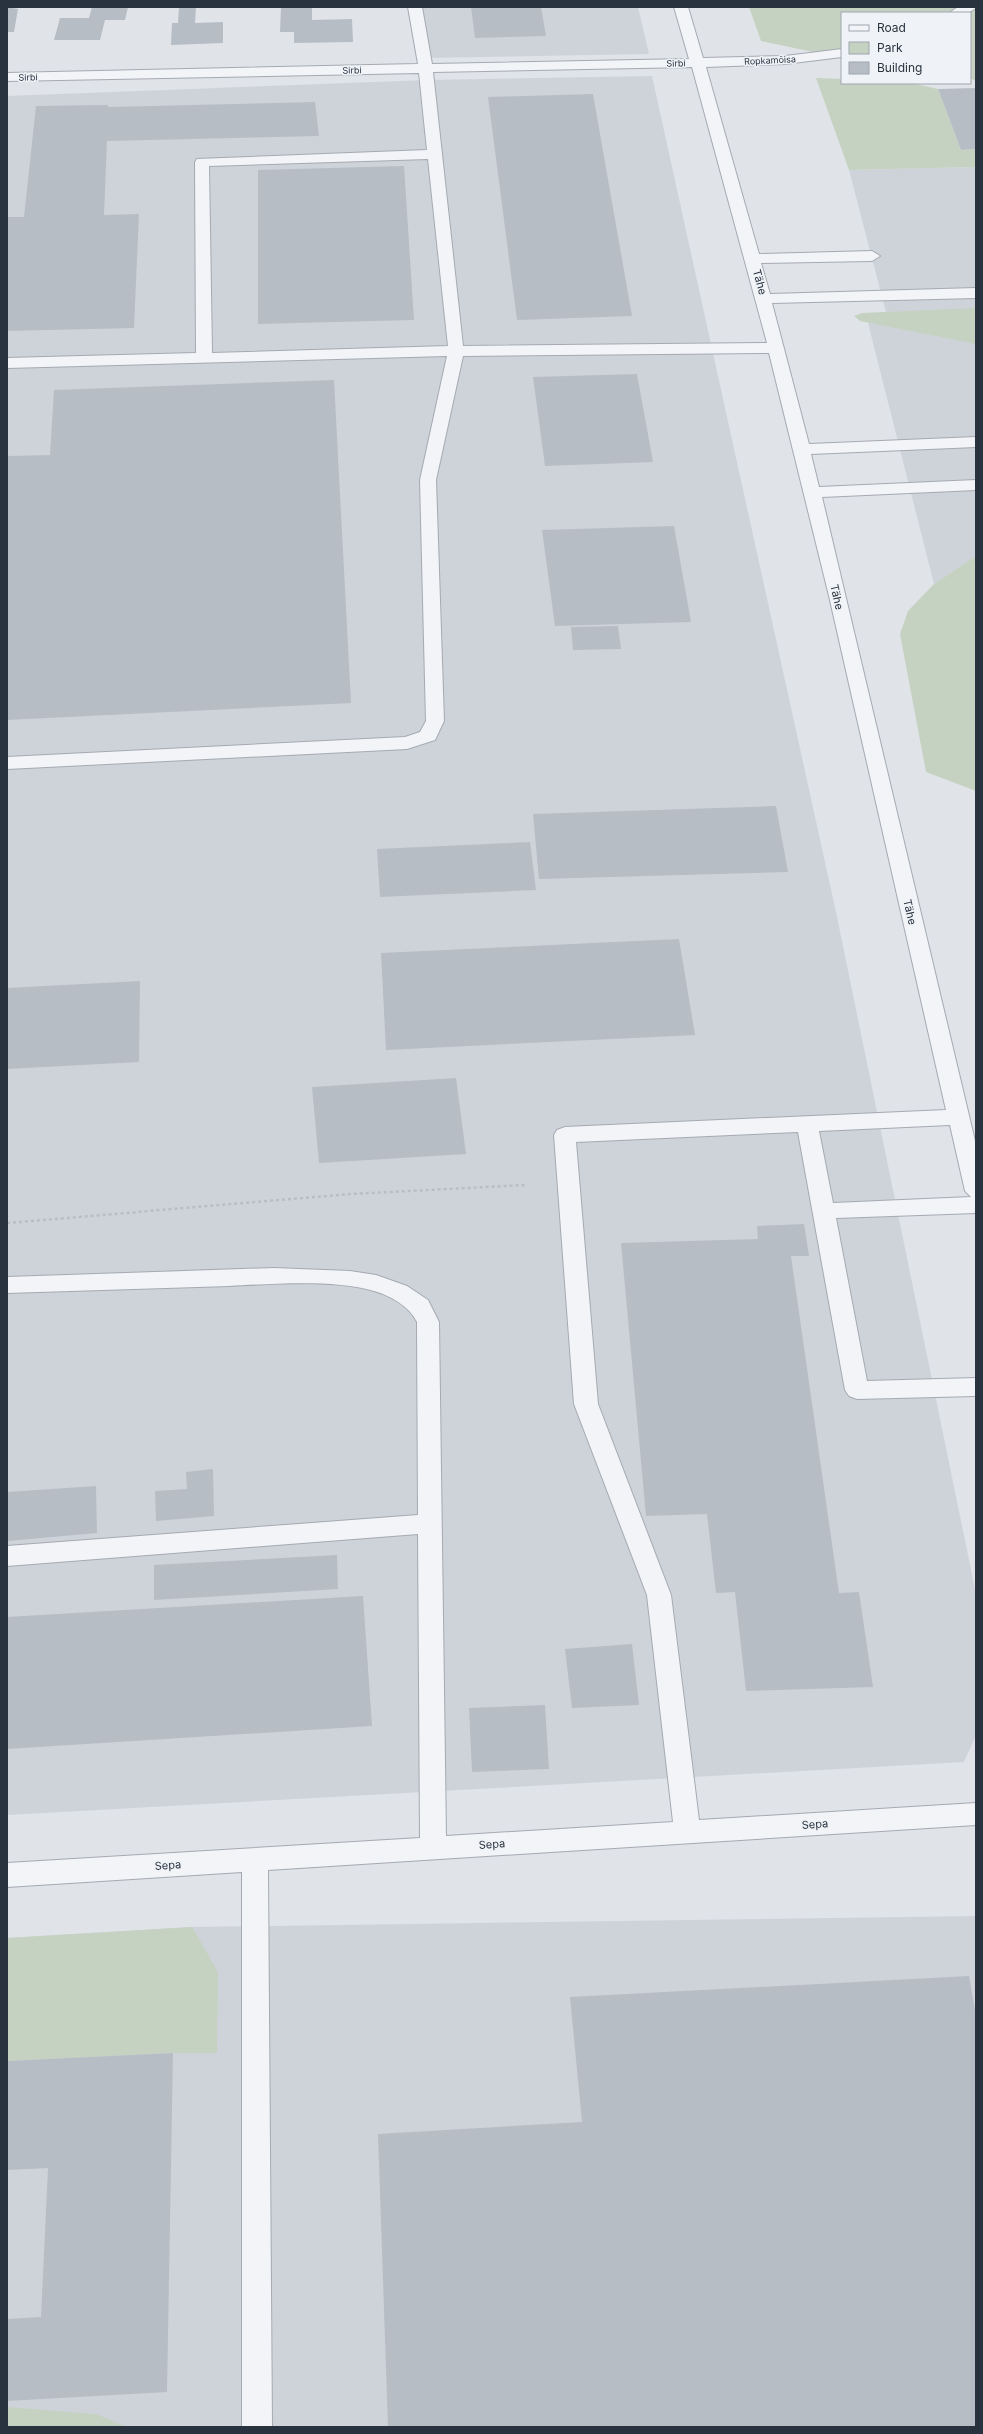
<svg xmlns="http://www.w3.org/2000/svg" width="983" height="2434" font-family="Inter,sans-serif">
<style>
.built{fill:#ced3da}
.green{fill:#c6d2c1}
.building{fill:#b7bdc5}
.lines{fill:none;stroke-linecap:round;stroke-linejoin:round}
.minor-casing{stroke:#a5aab2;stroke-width:2}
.path{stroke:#babec3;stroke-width:2.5;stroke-dasharray:3 3;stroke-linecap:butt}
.minor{fill:#f2f4f7;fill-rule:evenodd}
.labels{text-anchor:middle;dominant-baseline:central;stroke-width:3;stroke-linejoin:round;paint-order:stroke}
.far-street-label{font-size:9px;fill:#29323f;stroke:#eff2f6}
.street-label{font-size:11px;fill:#29323f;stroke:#eff2f6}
</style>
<rect width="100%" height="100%" fill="#e0e3e8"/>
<g class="built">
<path d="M415 7H638L649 54 425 58Z"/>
<path d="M652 76 836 912 976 1594V1735L964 1762 7 1815V96L428 80Z"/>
<path d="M976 167V556L934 584 868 323 886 312 849 170Z"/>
<path d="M976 1916V2427H7V1938L192 1927Z"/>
</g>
<g class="green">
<path d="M749 7H976V81L970 78V13H842V58L761 41Z"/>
<path d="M816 78 842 79V83H911L938 89 961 150 976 149V167L849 170Z"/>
<path d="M976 308V344L860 321 854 316 862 313Z"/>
<path d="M976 556V791L926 772 900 634 908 611 934 584Z"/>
<path d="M192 1927 218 1972 217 2053H173L7 2061V1938Z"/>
<path d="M7 2407 96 2414 127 2427H7Z"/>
</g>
<g class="building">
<path d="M7 7 18 9 14 32H7Z"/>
<path d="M92 7H128L125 20H105L100 40H54L60 18H89Z"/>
<path d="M179 7H196L195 23 223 22V43L171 45 172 23H178Z"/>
<path d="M281 7H312V20L352 19 353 42 294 43V32H280Z"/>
<path d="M471 7H541L546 36 475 38Z"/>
<path d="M976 88V149L961 150 938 89Z"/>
<path d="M593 94 632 316 517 320 488 97Z"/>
<path d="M315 102 319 136 107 141 104 215 139 214 134 328 7 331V217H24L36 106 108 105V107Z"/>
<path d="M404 166 414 320 258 324V170Z"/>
<path d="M637 374 653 462 545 466 533 377Z"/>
<path d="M334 380 351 703 7 720V456L50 455 54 390Z"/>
<path d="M674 526 691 622 555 626 542 530Z"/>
<path d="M618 626 621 649 573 650 571 627Z"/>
<path d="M776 806 788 872 539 879 533 814Z"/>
<path d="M530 842 536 890 380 897 377 849Z"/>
<path d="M679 939 695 1035 386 1050 381 953Z"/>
<path d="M140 981 139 1062 7 1069V988Z"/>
<path d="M456 1078 466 1154 319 1163 312 1087Z"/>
<path d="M804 1224 809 1256H791L839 1593 859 1592 873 1687 746 1691 735 1592 716 1593 707 1514 646 1516 621 1243 758 1239 757 1226Z"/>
<path d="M213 1469 214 1516 156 1521 155 1491 187 1489 186 1472Z"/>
<path d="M96 1486 97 1533 7 1541V1492Z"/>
<path d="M337 1555 338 1589 154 1600V1565Z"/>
<path d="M363 1596 372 1726 7 1749V1617Z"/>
<path d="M632 1644 639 1705 572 1708 565 1649Z"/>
<path d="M545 1705 549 1769 472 1772 469 1708Z"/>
<path d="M969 1976 976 2016V2427H388L378 2134 582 2122 570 1997Z"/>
<path d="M173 2053 167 2392 7 2401V2319L41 2317 48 2168 7 2170V2061Z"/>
</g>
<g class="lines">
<defs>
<g id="minor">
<path d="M408 7H422L432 64 689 59 674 7H688L703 58 785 56 842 49V57L785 64 706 67 759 254 872 251 880 256 872 261 761 263 770 294 976 288V298L772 303 809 444 976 437V447L811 454 819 487 976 480V490L822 497 976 1145V1213L836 1218 867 1381 976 1378V1396L857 1399 849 1396 845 1390 798 1132 576 1142 598 1404 671 1595 699 1820 976 1803V1825L268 1870 272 2427H242V1872L7 1887V1863L420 1838 418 1534 7 1566V1546L418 1515 417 1322C409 1306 391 1296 374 1291 335 1279 270 1284 229 1286 155 1288 81 1291 7 1293V1277L274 1268 350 1271 376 1275 407 1286 428 1300 439 1322 446 1836 673 1822 647 1595 574 1404 554 1135 557 1130 565 1127 946 1110 829 596 769 353 463 356 436 480 444 721 435 740 407 749 7 769V757L405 737 420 732 426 721 420 480 447 356 7 368V358L196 353 195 162 197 159 427 150 419 73 7 81V73L418 64ZM692 67 767 343 463 346 433 72ZM428 159 448 346 212 353 209 166ZM950 1125 965 1191 971 1197 833 1203 819 1131Z"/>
<path d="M958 7H976V8L968 13H949Z"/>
</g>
</defs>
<use href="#minor" class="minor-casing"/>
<path class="path" d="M7 1223 350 1194 525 1185"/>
<use href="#minor" class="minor"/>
</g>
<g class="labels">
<g class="far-street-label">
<text transform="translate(770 60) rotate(-3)">Ropkamõisa</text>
<text transform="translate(676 63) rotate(-2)">Sirbi</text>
<text transform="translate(352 70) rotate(-1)">Sirbi</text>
<text transform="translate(28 77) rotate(-1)">Sirbi</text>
</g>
<g class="street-label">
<text transform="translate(760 282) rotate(75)">Tähe</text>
<text transform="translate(837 597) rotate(77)">Tähe</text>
<text transform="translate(910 912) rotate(77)">Tähe</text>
<text transform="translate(815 1824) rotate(-4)">Sepa</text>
<text transform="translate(492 1844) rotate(-4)">Sepa</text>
<text transform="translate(168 1865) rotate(-4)">Sepa</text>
</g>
</g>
<rect width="983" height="2434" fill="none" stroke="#29323f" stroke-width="16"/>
<rect x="841" y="12" width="130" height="72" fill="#eff2f6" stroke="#a0a5ad"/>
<rect x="849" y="25" width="20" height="6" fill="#f2f4f7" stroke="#a0a5ad"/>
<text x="877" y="32" font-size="12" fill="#29323f">Road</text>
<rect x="849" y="42" width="20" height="12" fill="#c6d2c1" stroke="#a0a5ad"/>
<text x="877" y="52" font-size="12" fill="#29323f">Park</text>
<rect x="849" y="62" width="20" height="12" fill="#b7bdc5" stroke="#a0a5ad"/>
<text x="877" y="72" font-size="12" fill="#29323f">Building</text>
</svg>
